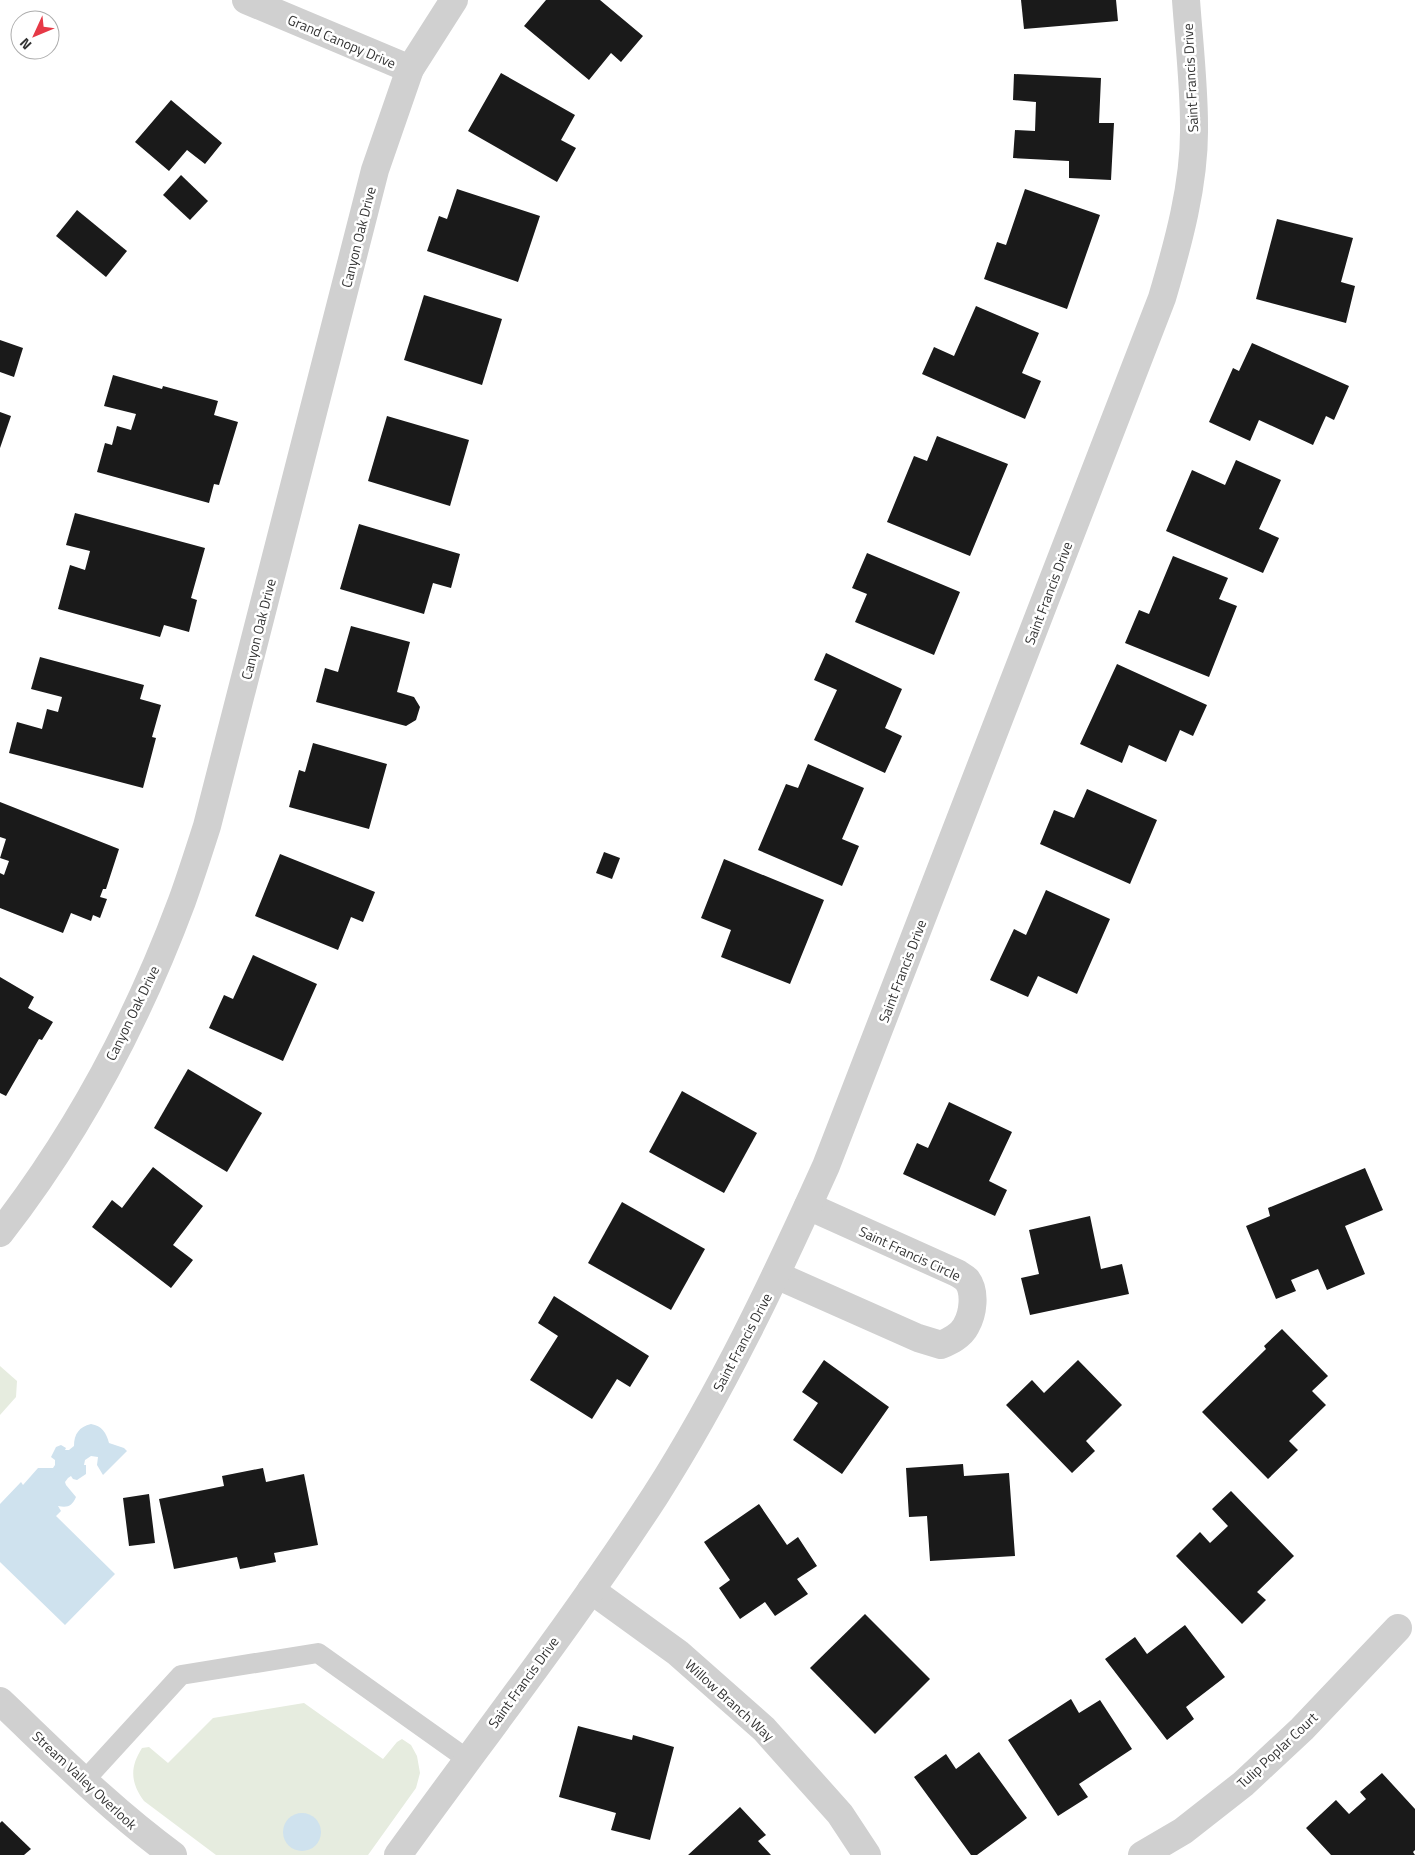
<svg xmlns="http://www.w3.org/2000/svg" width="1415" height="1855" font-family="'Titillium Web',sans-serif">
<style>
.green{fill:#e6ecdf}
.water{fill:#cfe2ee}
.building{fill:#1a1a1a}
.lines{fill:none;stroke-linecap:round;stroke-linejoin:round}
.lane{stroke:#d0d0d0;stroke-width:20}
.street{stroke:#d0d0d0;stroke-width:28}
.labels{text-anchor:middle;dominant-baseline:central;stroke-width:5;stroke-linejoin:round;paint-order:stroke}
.street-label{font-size:14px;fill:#333;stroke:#fff}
</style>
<rect width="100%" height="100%" fill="#fff"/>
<g class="green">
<path d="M0 1366 17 1381 16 1397 0 1415Z"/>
<path d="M304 1703 383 1759 397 1742 402 1739 411 1745 417 1756 420 1773 416 1788 368 1855H216L144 1801C130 1782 130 1767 142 1748L149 1747 168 1763 213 1718Z"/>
</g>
<g class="water">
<path d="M91 1424C102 1426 106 1432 109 1443L124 1448 127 1451 103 1475 97 1465 98 1457 91 1456 85 1460 84 1465H86V1474L77 1480 73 1479 71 1476 68 1478 65 1482 66 1485 76 1497C72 1506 68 1508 58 1506L61 1511 56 1516 115 1574 65 1625 0 1562V1504L21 1482 23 1485 38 1468H53L55 1465V1460L51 1457 56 1447 61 1445 66 1448 65 1450H69L74 1446C74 1434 79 1427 91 1424Z"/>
<circle cx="302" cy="1832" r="19"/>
</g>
<g class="building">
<path d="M546 0H600L643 36 621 62 611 53 589 80 524 26Z"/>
<path d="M1021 0H1116L1118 21 1024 29Z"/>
<path d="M501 73 575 115 561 140 576 148 557 182 468 131Z"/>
<path d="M1014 74 1101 78 1099 123H1114L1111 180 1069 178V161L1013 158 1015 130 1035 131 1036 102 1013 100Z"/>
<path d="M171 100 222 143 205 164 187 150 169 171 135 142Z"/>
<path d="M181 175 208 201 190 220 163 195Z"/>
<path d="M457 189 540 216 518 282 427 251 439 216 447 219Z"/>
<path d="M1025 189 1100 215 1067 309 984 279 997 242 1006 245Z"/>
<path d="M77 210 127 251 106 277 56 236Z"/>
<path d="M1277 219 1353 238 1341 282 1355 286 1346 323 1256 299Z"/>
<path d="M424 295 502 319 482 385 404 360Z"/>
<path d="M976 306 1039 333 1022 373 1041 381 1025 419 922 374 934 347 954 356Z"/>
<path d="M0 340 23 348 14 377 0 372Z"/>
<path d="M1252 343 1349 386 1334 420 1326 416 1313 445 1259 420 1250 441 1209 422 1233 368 1239 371Z"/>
<path d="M113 375 162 389 163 386 218 401 214 415 238 422 219 485 214 484 209 503 97 472 105 443 112 445 117 426 131 430 136 414 104 406Z"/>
<path d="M0 412 11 416 0 448Z"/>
<path d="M387 416 469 440 450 506 368 481Z"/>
<path d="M937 436 1008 464 970 556 887 522 914 456 927 461Z"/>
<path d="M1236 460 1281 480 1259 529 1279 538 1263 573 1166 531 1192 470 1225 485Z"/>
<path d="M75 513 205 548 191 598 197 600 189 632 164 625 160 637 58 609 70 565 85 570 90 551 66 545Z"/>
<path d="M359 524 460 554 451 588 433 583 424 614 340 589Z"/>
<path d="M867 553 960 592 934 655 855 622 867 594 852 588Z"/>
<path d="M1173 556 1228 578 1219 599 1237 606 1209 677 1125 643 1139 610 1149 614Z"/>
<path d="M351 626 410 642 397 692 414 697 420 707 416 720 406 726 316 702 325 668 338 672Z"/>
<path d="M826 653 902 689 885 728 902 736 885 773 814 740 837 690 814 680Z"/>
<path d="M40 657 144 685 140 699 161 705 152 737 156 738 143 788 9 753 17 722 42 729 47 709 58 712 62 697 31 689Z"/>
<path d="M1117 664 1207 705 1193 736 1180 730 1166 762 1129 745 1122 763 1080 744Z"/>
<path d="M313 743 387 764 369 829 289 807 299 770 305 772Z"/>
<path d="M808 764 864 788 842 839 859 846 842 886 758 850 786 784 798 788Z"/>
<path d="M1087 789 1157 820 1130 884 1040 844 1054 810 1074 818Z"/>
<path d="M0 802 119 849 106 889H103L100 897 107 899 100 918 93 915 91 921 71 913 63 933 0 908V873L4 875 9 861 0 858 6 839 0 837Z"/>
<path d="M604 852 620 858 612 879 596 873Z"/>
<path d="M280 854 375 892 363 922 351 917 338 950 255 916Z"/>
<path d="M724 859 824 900 790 984 721 957 731 930 701 918Z"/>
<path d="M1046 890 1110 919 1077 994 1038 976 1028 997 990 980 1014 929 1026 935Z"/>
<path d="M253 955 317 984 283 1061 209 1028 224 995 233 999Z"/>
<path d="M0 977 34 997 28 1008 53 1022 42 1040 39 1039 6 1096 0 1093Z"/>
<path d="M188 1069 262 1113 227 1172 154 1128Z"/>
<path d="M682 1091 757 1133 724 1193 649 1152Z"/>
<path d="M949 1102 1012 1132 989 1181 1007 1190 995 1216 903 1174 917 1143 928 1148Z"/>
<path d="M153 1167 203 1206 173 1245 193 1260 171 1288 92 1227 112 1200 122 1208Z"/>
<path d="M1365 1168 1383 1210 1345 1226 1365 1274 1327 1290 1318 1269 1291 1280 1296 1291 1276 1299 1246 1226 1270 1216 1268 1208Z"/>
<path d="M622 1202 705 1249 671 1310 588 1263Z"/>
<path d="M1090 1216 1101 1269 1122 1264 1129 1294 1030 1315 1021 1278 1039 1274 1029 1230Z"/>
<path d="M554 1296 649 1356 630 1387 617 1379 592 1419 530 1380 558 1336 538 1323Z"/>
<path d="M1282 1329 1328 1376 1312 1391 1326 1405 1289 1441 1298 1450 1268 1479 1202 1412 1266 1349 1264 1346Z"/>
<path d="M824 1360 889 1407 842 1474 793 1440 818 1403 802 1392Z"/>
<path d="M1078 1360 1122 1405 1086 1441 1095 1451 1072 1473 1006 1405 1032 1380 1044 1393Z"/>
<path d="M963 1464 964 1476 1009 1473 1015 1556 930 1561 927 1516 909 1517 906 1468Z"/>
<path d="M263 1468 266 1482 304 1474 318 1545 274 1553 276 1562 240 1569 237 1557 174 1569 159 1499 224 1486 222 1476Z"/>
<path d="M1231 1491 1294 1556 1257 1592 1266 1600 1242 1624 1176 1556 1200 1532 1210 1543 1228 1526 1212 1509Z"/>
<path d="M149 1494 155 1543 129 1546 123 1498Z"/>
<path d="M759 1504 787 1545 798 1537 817 1566 797 1579 808 1594 775 1616 765 1602 740 1619 719 1588 730 1580 704 1542Z"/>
<path d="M865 1614 930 1679 875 1734 810 1668Z"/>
<path d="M1185 1625 1225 1677 1186 1707 1194 1719 1167 1740 1105 1659 1135 1637 1147 1654Z"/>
<path d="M1071 1699 1079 1713 1100 1700 1132 1749 1079 1784 1088 1797 1058 1816 1008 1740Z"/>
<path d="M578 1726 632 1740 633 1735 674 1747 650 1840 611 1830 616 1813 559 1797Z"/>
<path d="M979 1752 1027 1818 977 1855H971L914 1777 946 1754 956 1769Z"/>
<path d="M1382 1773 1415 1809V1850L1413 1852 1415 1855H1331L1306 1828 1336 1800 1349 1814 1366 1799 1360 1792Z"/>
<path d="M740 1807 766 1835 758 1841 771 1855H688Z"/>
<path d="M2 1821 31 1849 24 1855H0V1823Z"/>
</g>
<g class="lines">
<path class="lane" d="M84 1781 181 1675 318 1653 467 1759"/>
<g class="street">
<path d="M246 0 410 69"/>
<path d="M0 1233C77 1134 138 1019 182 901 191 876 199 851 207 826L375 170 410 69 454 0"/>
<path d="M776 1275 918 1338 941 1345C950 1341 961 1336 966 1326 973 1314 976 1292 967 1280 964 1277 960 1275 957 1273L808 1206"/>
<path d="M591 1590 678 1653 764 1729 840 1814 867 1855"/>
<path d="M0 1701C56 1754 110 1809 173 1855"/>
<path d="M398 1855C484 1736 575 1619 655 1496 722 1391 775 1279 826 1166L1162 298C1178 244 1195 183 1194 126 1194 84 1189 42 1186 0"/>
<path d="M1142 1855 1183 1831 1243 1784 1302 1729 1398 1628"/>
</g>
</g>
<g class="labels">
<g class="street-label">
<text transform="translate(342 41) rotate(23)">Grand Canopy Drive</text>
<text transform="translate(1190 78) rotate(-93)">Saint Francis Drive</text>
<text transform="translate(358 237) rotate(-76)">Canyon Oak Drive</text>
<text transform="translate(1048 593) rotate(-69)">Saint Francis Drive</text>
<text transform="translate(258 629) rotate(-76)">Canyon Oak Drive</text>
<text transform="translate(902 971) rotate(-69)">Saint Francis Drive</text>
<text transform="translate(132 1013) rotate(-64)">Canyon Oak Drive</text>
<text transform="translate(910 1253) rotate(25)">Saint Francis Circle</text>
<text transform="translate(742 1342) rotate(-62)">Saint Francis Drive</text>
<text transform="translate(523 1682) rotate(-54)">Saint Francis Drive</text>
<text transform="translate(730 1700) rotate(42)">Willow Branch Way</text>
<text transform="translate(1277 1750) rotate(-43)">Tulip Poplar Court</text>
<text transform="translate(85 1780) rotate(43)">Stream Valley Overlook</text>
</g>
</g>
<g transform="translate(35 35) rotate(226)"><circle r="24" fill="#ffffff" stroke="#adadad"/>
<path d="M0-4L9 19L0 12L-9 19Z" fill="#e63946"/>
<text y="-8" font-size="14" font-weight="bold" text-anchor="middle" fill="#333333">N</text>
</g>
</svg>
